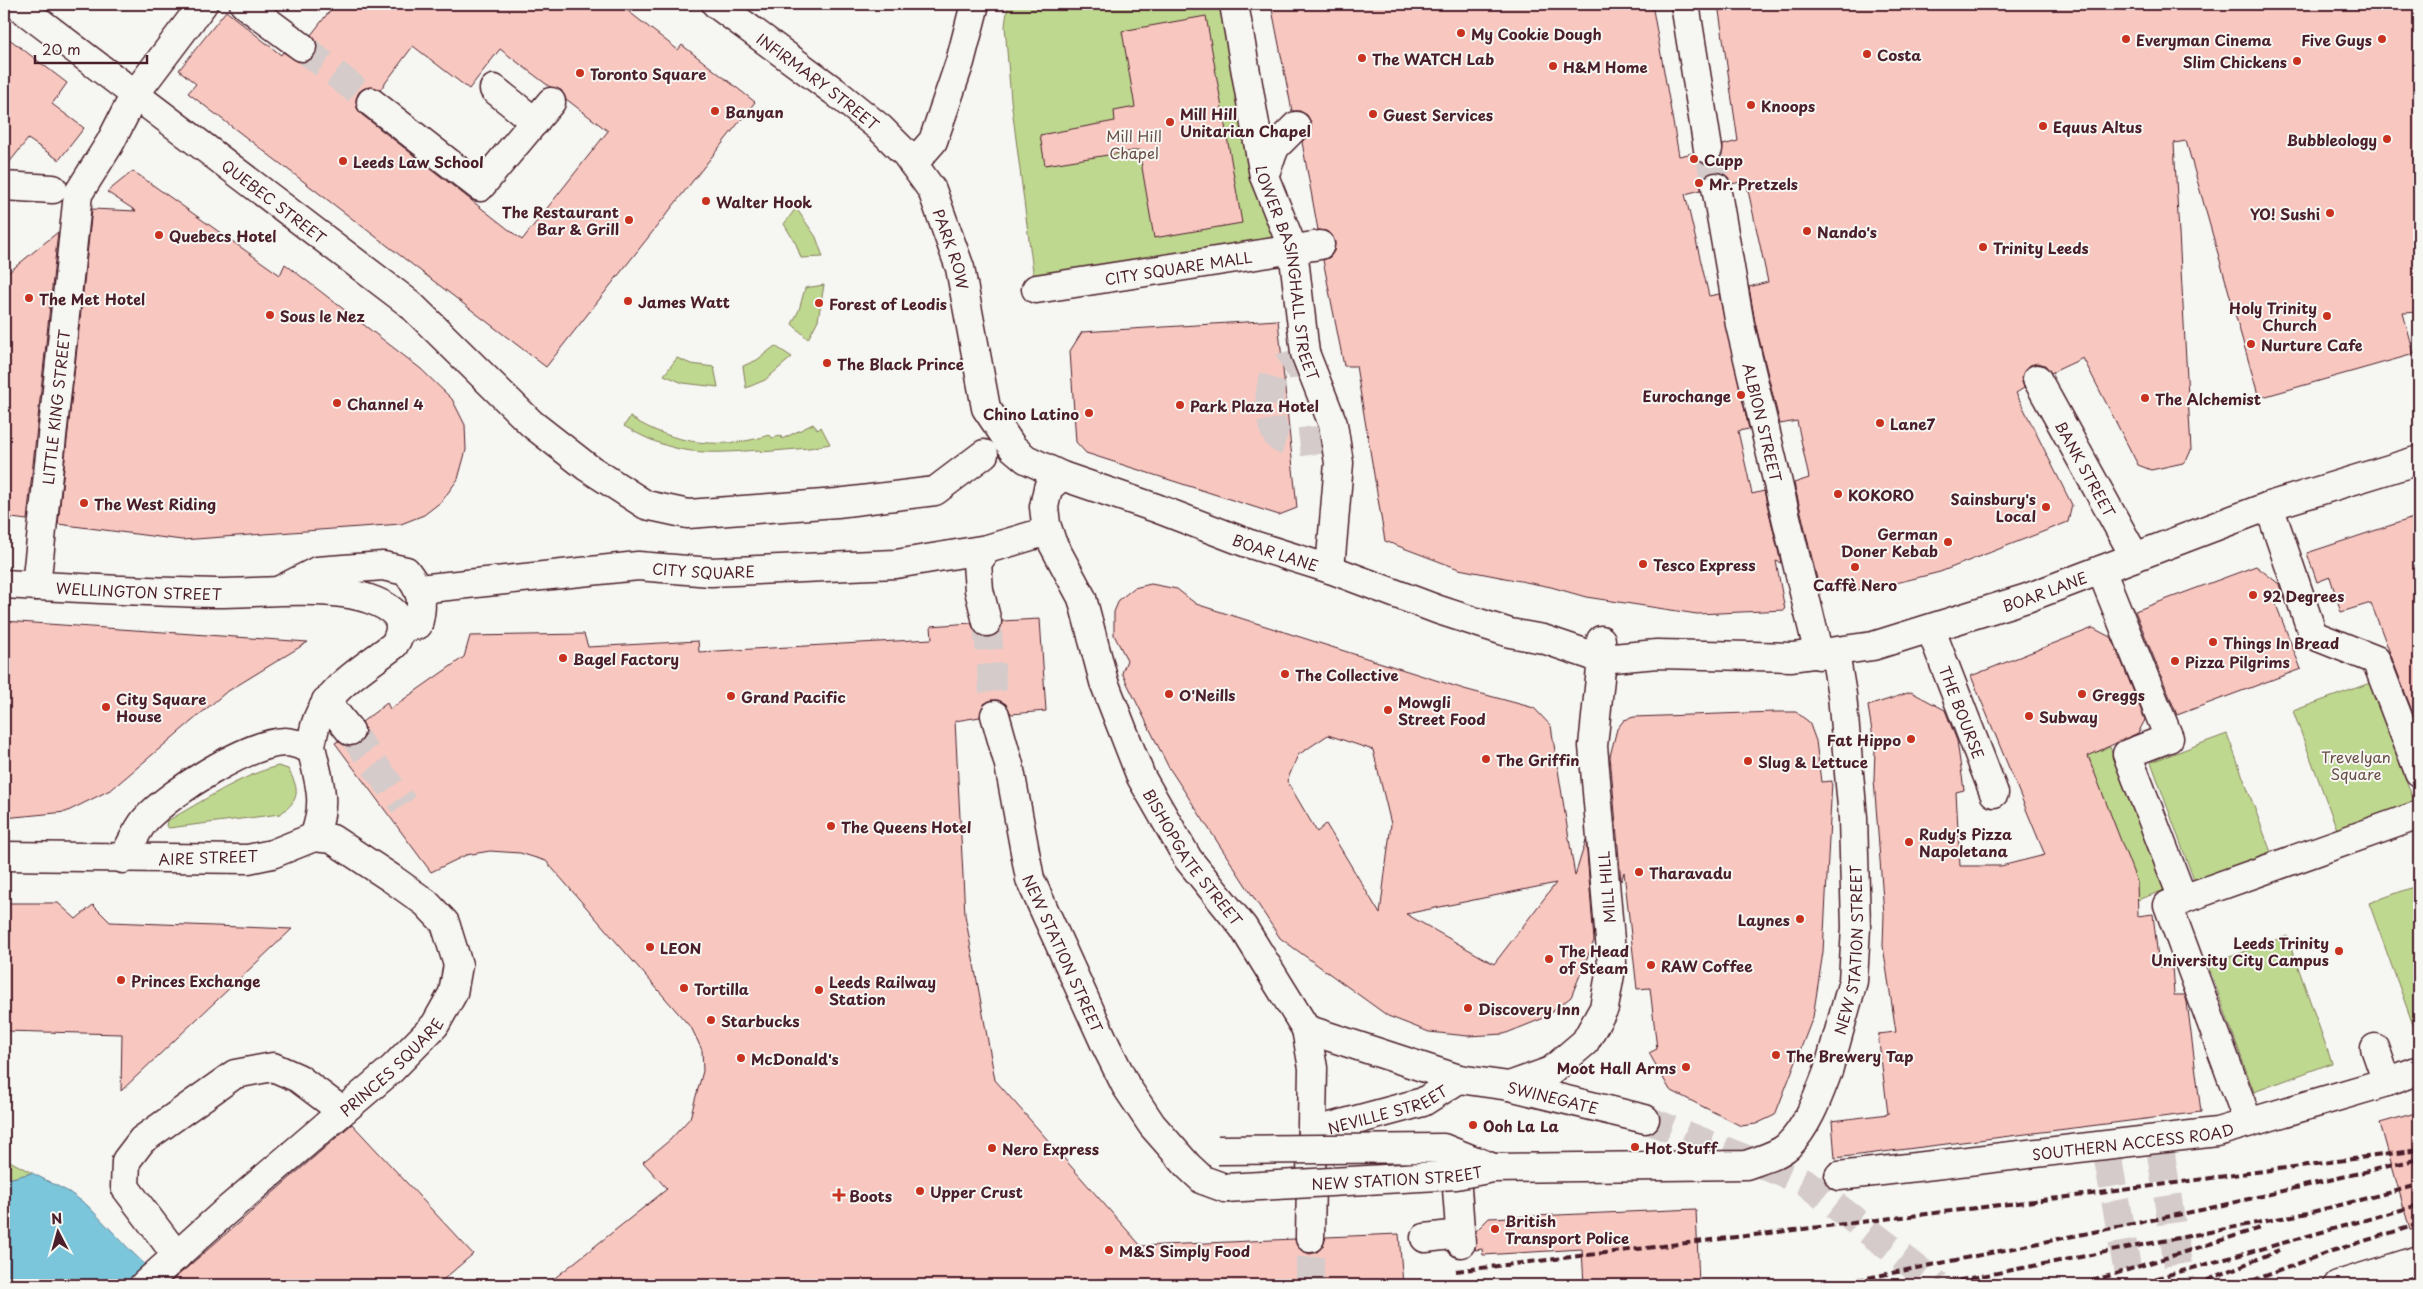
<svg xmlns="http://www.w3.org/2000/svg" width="2423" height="1289" font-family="'Playpen Sans',sans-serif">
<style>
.green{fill:#bfd88f;stroke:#847c5d}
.water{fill:#7bc6db;stroke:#678395}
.building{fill:#f8c8c0;stroke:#4a1f2b;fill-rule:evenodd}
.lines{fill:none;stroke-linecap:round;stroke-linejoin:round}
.minor-tunnel{stroke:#d4cbca;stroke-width:28;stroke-dasharray:28 14;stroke-linecap:butt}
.minor-casing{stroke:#4a1f2b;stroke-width:31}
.minor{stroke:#f6f6f2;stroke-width:28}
.rail{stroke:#4a1f2b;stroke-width:4;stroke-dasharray:8 4;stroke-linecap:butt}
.minor-bridge-casing{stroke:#4a1f2b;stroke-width:31;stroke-linecap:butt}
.minor-bridge{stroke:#f6f6f2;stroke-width:28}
.poi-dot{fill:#c8321e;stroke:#f6f6f2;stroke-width:2}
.labels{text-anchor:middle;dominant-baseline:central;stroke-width:4;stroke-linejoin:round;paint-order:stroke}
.poi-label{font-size:15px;font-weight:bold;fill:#4a1f2b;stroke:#f6f6f2;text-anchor:start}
.street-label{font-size:15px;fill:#4a1f2b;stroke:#f6f6f2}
.park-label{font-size:15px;fill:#674d44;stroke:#f6f6f2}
</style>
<rect width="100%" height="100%" fill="#f6f6f2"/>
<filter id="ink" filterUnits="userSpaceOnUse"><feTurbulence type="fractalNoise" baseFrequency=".02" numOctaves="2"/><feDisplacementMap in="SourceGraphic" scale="10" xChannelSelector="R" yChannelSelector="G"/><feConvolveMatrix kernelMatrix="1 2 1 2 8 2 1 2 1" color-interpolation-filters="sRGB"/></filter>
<g filter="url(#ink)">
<g class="green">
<path d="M1008 4H1232L1284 243 1034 279 1011 100 1005 26Z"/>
<path d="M796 208 816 237 823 257 801 258 796 244 784 224Z"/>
<path d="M824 285 818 320 808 339 792 324 799 310 805 288Z"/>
<path d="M775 346 792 357 765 380 746 388 743 366 757 360Z"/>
<path d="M677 358 691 364 714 367 718 387 683 383 664 375Z"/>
<path d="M630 417C674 445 722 450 770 435L772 438 781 436 782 439 813 424 818 430 821 427 830 444 809 448 761 452 760 450C703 454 675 456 624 426Z"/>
<path d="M2370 683 2415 804 2338 832 2293 711Z"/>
<path d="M2227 734 2272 855 2195 883 2151 762Z"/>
<path d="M2110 747 2165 890 2137 900 2088 755Z"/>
<path d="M278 766 288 769C300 790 300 800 280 814L169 828 166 826 167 821C202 802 239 776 278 766Z"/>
<path d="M2419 885V1032L2416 1033 2369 903Z"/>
<path d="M2287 936 2332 1063 2254 1092 2208 965Z"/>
<path d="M4 1158 32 1173 4 1180Z"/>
</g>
<path class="water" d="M32 1173 69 1192 87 1205 133 1253 167 1285H4V1180Z"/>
<g class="building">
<path d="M335 4H619L678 50 682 45 755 102 546 367 188 93 196 84 179 70 226 11 281 55 283 52 301 63 309 61 315 56 318 48 316 41 311 35ZM413 46 469 89 500 49 550 87 561 90 566 99 608 131 522 240 361 114 357 108 356 99 359 92 365 88 373 87 380 90Z"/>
<path d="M1271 4H1652L1679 156 1693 153 1696 159 1702 163 1710 164 1717 161 1722 155 1723 145 1738 141 1718 4H2419V312L2403 313 2414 354 2259 398 2186 141 2174 143 2191 450 2188 457 2183 463 2151 470 2138 465 2083 358 2051 373 2045 365 2038 363 2030 365 2024 371 2021 378 2024 388 2016 393 2072 505 2068 522 1940 572 1896 583 1845 592 1817 579 1794 483 1809 478 1797 421 1780 424 1755 322 1749 287 1768 282 1746 181 1731 184 1728 177 1722 173 1713 172 1706 175 1702 181 1701 190 1685 194 1709 296 1719 294 1749 429 1738 431 1752 494 1764 491 1781 563 1776 561 1785 610 1697 614 1586 597 1551 587 1459 569 1385 541 1356 366H1344L1323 260 1330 257 1334 251 1335 242 1332 235 1326 231 1318 230 1302 142 1311 130V122L1307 115 1300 111H1292Z"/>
<path d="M1206 16 1242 223 1154 238 1139 150 1045 165 1040 135 1115 121 1114 111 1135 107 1122 31Z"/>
<path d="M4 35 67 83 52 104 84 128 59 160 28 139 4 169Z"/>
<path d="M133 171 280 275 285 264 421 369 452 399 465 425 466 450 458 479 442 501 424 515 401 524 182 540 58 524 92 209 136 211 107 192Z"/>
<path d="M58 232 27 520 4 517V276Z"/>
<path d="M1278 320 1297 508 1279 515 1086 453 1076 442 1070 351 1082 332Z"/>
<path d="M2419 516V724H2417L2371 603 2341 612 2330 577 2317 582 2307 553Z"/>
<path d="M2256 566 2279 584 2282 594 2273 597 2301 669 2177 715 2135 611Z"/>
<path d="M1151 584 1177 589 1196 604 1464 689 1534 708 1551 726 1575 876 1586 840 1594 941 1571 997 1544 1018 1504 1034 1468 1036 1429 1032 1388 1016 1280 938 1168 766 1122 673 1127 660 1114 635V612L1119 600 1134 588ZM1328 735 1373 750 1391 824 1380 914 1326 824 1317 832 1287 781 1298 755ZM1556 883 1494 964 1406 914Z"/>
<path d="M1040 619 1046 711 1011 714 1006 704 998 700H991L984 704 980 717 955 721 965 915 995 1080 1141 1246 1295 1239 1297 1246 1302 1251 1310 1254 1317 1252 1323 1246 1326 1237 1399 1234 1403 1285H546L667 1189 643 1162 670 1140 690 1118 703 1071 702 1050 692 1029 546 861 520 853 490 851 466 855 431 872 335 743 338 741 344 745 352 746 360 743 365 736V729L362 722 387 703 390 709 464 657 470 636 584 634 588 647 698 641 699 652 932 639 931 626 971 623 976 633 983 637H990L998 633 1002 621Z"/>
<path d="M4 621 308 642 225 693 112 789 66 812 4 818Z"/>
<path d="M2093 628 2112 638 2145 720 2138 733 2088 756 2137 882 2138 916 2153 914 2159 967 2172 966 2174 995H2185L2187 1002 2201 1112 1835 1158 1832 1121 1888 1114 1878 1034 1896 1032 1883 946 1884 914 1874 779 1875 750 1868 706 1911 692 1945 710 1957 741 1964 790 1956 792 1960 866H2001L2045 855 1971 676Z"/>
<path d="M1775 712H1796L1809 722 1816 741 1821 782 1832 781 1823 952 1813 1017 1775 1115 1756 1124 1741 1126 1670 1090 1649 1053 1657 1049 1650 988 1637 989 1624 872 1621 881 1610 756 1617 729 1624 720 1634 717Z"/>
<path d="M4 903H58L76 919 93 905 110 922 292 929 121 1091 122 1034 4 1031Z"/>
<path d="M2419 1112V1229L2410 1230 2380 1123Z"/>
<path d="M352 1124 473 1254 437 1285H167Z"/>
<path d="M1696 1209 1699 1285H1584L1582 1249 1483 1255 1482 1249 1475 1250 1476 1231 1489 1218Z"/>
</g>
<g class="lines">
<g class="minor-tunnel">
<path d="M302 47 371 102"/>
<path d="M1708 149 1716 187"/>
<path d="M1310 364C1302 365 1289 364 1283 367 1264 376 1267 426 1279 438 1290 448 1308 439 1321 440 1326 440 1331 442 1336 443"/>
<path d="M987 622 995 715"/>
<path d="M350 731 404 805"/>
<path d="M1645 1119 1805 1182 1938 1285"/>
<path d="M2161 1154 2181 1285"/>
<path d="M2108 1159 2130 1285"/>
<path d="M1310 1285V1238"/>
</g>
<defs>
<g id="minor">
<path id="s1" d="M16 4 410 304 532 424 587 467 646 505 688 514 837 503 935 491 984 454"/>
<path d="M244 4 302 47"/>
<path id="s2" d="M716 4 834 91 880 128 906 154 932 190 960 268 986 408 1013 448 1026 459 1062 476 1156 508 1247 543 1330 569 1439 610 1510 633 1543 639 1602 659 1657 654 1792 657 1873 646 2027 598 2269 506 2419 460"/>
<path id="s3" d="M1234 4 1264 176 1293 249 1305 353 1333 424 1339 463 1330 569"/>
<path d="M1685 4 1708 149"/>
<path d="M494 89 535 122"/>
<path d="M371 102 480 187 551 102"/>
<path d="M913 164 933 141 960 62 975 4"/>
<path d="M1264 176 1275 147 1296 126"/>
<path d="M4 186 53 189"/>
<path id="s4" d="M1716 187 1740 325 1819 655"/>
<path id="s5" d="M1036 289 1320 245"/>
<path id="s6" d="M2037 379 2135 557"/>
<path id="s7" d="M1062 476 1048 488 1044 507 1046 524 1052 542 1082 598 1104 682 1141 777 1188 859 1243 927 1306 1029 1459 1079 1509 1086 1645 1119"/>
<path d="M2269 506 2313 635 2376 660 2419 772"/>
<path d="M2101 570 2169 738 2127 754 2183 899 2168 905 2248 1122"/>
<path id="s8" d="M4 584C75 588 146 592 217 593 260 593 330 585 369 599 392 607 410 619 394 645 362 670 319 692 313 736 312 741 310 746 312 751 320 785 327 803 314 837L272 854 248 859 4 856"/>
<path id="s9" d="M36 586 78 194 110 143 135 94 203 4"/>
<path id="s10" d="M419 589 638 566 711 572 896 564 987 549"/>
<path d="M280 590 317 571 383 566 406 571C422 592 424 600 418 625L401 627"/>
<path d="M987 622 979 590 977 563 987 549 1048 531"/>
<path id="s11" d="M1931 630 1994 793"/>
<path d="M326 701 350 731"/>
<path id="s12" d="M995 715 1009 765 1030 879 1106 1046 1126 1086 1152 1125 1188 1166 1203 1180 1225 1188"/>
<path d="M123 859C130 846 137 829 146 819 171 792 248 743 285 742 293 742 303 746 311 749"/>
<path d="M2183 899 2419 815"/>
<path d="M1306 1029 1313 1068 1310 1238"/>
<path d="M2375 1048 2387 1082"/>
<path id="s13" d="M1828 1071 1853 981 1856 927 1853 818 1842 695 1835 653"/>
<path d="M1509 1086 1551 1071 1585 1042 1604 1008 1612 963 1593 746 1602 659 1601 640"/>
<path id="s14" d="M1312 1132 1423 1102 1459 1079"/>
<path d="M1456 1175 1461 1243"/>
<path id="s15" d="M1839 1176 2217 1132 2387 1082 2419 1070"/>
<path d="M1425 1238 1460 1234"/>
<path d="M177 1256 125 1187 126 1161 142 1140 235 1074 273 1067 298 1078 342 1111"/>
<path id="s16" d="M144 1285 225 1212 392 1069 435 1025 453 993 458 965 445 923 426 903 391 878 332 839 314 837"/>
<path d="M2338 1285 2419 1260"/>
</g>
</defs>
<use href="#minor" class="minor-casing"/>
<use href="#minor" class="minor"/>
<g class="rail">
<path d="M1456 1271 2100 1193 2419 1150"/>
<path d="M1833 1285 2206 1209 2419 1159"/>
<path d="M1935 1285 2308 1213 2419 1185"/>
<path d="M2080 1285 2260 1228"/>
<path d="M2132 1285 2419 1205"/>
<path d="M2196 1285 2279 1250"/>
<path d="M2241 1285 2329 1252 2419 1224"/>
</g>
<defs>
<g id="minor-bridge">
<path d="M1218 1150 1443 1148 1493 1168"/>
<path id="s17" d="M1225 1188 1456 1175 1493 1168 1746 1165C1759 1160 1777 1156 1788 1146 1808 1126 1818 1097 1828 1071"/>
</g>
</defs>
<use href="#minor-bridge" class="minor-bridge-casing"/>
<use href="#minor-bridge" class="minor-bridge"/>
</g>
</g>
<g class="poi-dot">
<circle cx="1461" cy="33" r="5"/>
<circle cx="2126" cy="39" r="5"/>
<circle cx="2382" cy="39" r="5"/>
<circle cx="1867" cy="54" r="5"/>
<circle cx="1362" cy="58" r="5"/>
<circle cx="2297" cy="61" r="5"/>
<circle cx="1553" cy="66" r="5"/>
<circle cx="580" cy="73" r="5"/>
<circle cx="1751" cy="105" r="5"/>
<circle cx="715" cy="111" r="5"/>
<circle cx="1373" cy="114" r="5"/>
<circle cx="1170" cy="122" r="5"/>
<circle cx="2043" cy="126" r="5"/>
<circle cx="2387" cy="139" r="5"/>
<circle cx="1694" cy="159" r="5"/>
<circle cx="343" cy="161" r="5"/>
<circle cx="1699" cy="183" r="5"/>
<circle cx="706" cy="201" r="5"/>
<circle cx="2330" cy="213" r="5"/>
<circle cx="629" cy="220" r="5"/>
<circle cx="1807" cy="231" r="5"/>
<circle cx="159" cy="235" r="5"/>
<circle cx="1983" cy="247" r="5"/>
<circle cx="29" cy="298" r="5"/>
<circle cx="628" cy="301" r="5"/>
<circle cx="819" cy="303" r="5"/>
<circle cx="270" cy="315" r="5"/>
<circle cx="2327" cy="316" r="5"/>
<circle cx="2251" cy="344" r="5"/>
<circle cx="827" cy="363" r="5"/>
<circle cx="1741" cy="395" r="5"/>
<circle cx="2145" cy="398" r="5"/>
<circle cx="337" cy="403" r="5"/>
<circle cx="1180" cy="405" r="5"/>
<circle cx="1089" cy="413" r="5"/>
<circle cx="1880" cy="423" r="5"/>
<circle cx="1838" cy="494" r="5"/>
<circle cx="84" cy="503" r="5"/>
<circle cx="2046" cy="507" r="5"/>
<circle cx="1948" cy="542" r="5"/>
<circle cx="1643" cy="564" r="5"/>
<circle cx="1855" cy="567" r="5"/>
<circle cx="2253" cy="595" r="5"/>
<circle cx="2213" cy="642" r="5"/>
<circle cx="563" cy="658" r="5"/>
<circle cx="2175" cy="661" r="5"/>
<circle cx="1285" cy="674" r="5"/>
<circle cx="1169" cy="694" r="5"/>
<circle cx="2082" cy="694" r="5"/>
<circle cx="731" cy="696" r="5"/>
<circle cx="106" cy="707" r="5"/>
<circle cx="1388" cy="710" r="5"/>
<circle cx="2029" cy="716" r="5"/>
<circle cx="1911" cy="739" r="5"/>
<circle cx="1486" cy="759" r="5"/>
<circle cx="1748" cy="761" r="5"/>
<circle cx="831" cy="826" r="5"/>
<circle cx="1909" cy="842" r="5"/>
<circle cx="1639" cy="872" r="5"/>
<circle cx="1800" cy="919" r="5"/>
<circle cx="650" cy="947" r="5"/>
<circle cx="2339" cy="951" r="5"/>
<circle cx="1549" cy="959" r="5"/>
<circle cx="1651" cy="965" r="5"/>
<circle cx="121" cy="980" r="5"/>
<circle cx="684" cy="988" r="5"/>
<circle cx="819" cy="990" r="5"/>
<circle cx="1468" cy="1008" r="5"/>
<circle cx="711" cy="1020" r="5"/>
<circle cx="1776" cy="1055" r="5"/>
<circle cx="741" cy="1058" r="5"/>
<circle cx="1686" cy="1067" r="5"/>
<circle cx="1473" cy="1125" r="5"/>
<circle cx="1635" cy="1147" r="5"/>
<circle cx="992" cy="1148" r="5"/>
<circle cx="920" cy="1191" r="5"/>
<path d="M836.5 1187.5h5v5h5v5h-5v5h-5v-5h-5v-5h5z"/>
<circle cx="1495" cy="1229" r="5"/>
<circle cx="1109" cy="1250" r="5"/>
</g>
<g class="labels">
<g class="poi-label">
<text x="1471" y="33">My Cookie Dough</text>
<text x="2136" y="39">Everyman Cinema</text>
<text x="2372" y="39" text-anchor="end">Five Guys</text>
<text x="1877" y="54">Costa</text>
<text x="1372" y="58">The WATCH Lab</text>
<text x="2287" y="61" text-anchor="end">Slim Chickens</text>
<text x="1563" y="66">H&amp;M Home</text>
<text x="590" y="73">Toronto Square</text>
<text x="1761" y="105">Knoops</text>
<text x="725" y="111">Banyan</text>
<text x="1180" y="113">Mill Hill<tspan x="1180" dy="17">Unitarian Chapel</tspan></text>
<text x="1383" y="114">Guest Services</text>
<text x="2053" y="126">Equus Altus</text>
<text x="2377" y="139" text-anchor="end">Bubbleology</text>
<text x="1704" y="159">Cupp</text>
<text x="353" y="161">Leeds Law School</text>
<text x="1709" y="183">Mr. Pretzels</text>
<text x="716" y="201">Walter Hook</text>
<text x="619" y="211" text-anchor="end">The Restaurant<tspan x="619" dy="17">Bar &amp; Grill</tspan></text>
<text x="2320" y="213" text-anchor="end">YO! Sushi</text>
<text x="1817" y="231">Nando's</text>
<text x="169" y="235">Quebecs Hotel</text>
<text x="1993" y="247">Trinity Leeds</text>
<text x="39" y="298">The Met Hotel</text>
<text x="638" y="301">James Watt</text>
<text x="829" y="303">Forest of Leodis</text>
<text x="2317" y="307" text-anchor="end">Holy Trinity<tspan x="2317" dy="17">Church</tspan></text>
<text x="280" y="315">Sous le Nez</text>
<text x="2261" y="344">Nurture Cafe</text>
<text x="837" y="363">The Black Prince</text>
<text x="1731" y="395" text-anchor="end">Eurochange</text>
<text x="2155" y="398">The Alchemist</text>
<text x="347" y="403">Channel 4</text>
<text x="1190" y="405">Park Plaza Hotel</text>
<text x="1079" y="413" text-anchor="end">Chino Latino</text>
<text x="1890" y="423">Lane7</text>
<text x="1848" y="494">KOKORO</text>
<text x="2036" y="498" text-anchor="end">Sainsbury's<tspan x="2036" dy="17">Local</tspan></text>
<text x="94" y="503">The West Riding</text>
<text x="1938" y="533" text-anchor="end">German<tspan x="1938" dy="17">Doner Kebab</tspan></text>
<text x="1653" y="564">Tesco Express</text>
<text x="1855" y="584" text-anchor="middle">Caffè Nero</text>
<text x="2263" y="595">92 Degrees</text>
<text x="2223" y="642">Things In Bread</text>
<text x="573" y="658">Bagel Factory</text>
<text x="2185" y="661">Pizza Pilgrims</text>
<text x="1295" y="674">The Collective</text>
<text x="1179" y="694">O'Neills</text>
<text x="2092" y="694">Greggs</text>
<text x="741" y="696">Grand Pacific</text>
<text x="116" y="698">City Square<tspan x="116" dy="17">House</tspan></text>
<text x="1398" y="701">Mowgli<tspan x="1398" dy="17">Street Food</tspan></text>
<text x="2039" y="716">Subway</text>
<text x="1901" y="739" text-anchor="end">Fat Hippo</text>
<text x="1496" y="759">The Griffin</text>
<text x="1758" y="761">Slug &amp; Lettuce</text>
<text x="841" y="826">The Queens Hotel</text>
<text x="1919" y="833">Rudy's Pizza<tspan x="1919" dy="17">Napoletana</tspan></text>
<text x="1649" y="872">Tharavadu</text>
<text x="1790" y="919" text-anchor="end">Laynes</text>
<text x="2329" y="942" text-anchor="end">Leeds Trinity<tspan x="2329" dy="17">University City Campus</tspan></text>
<text x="660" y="947">LEON</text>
<text x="1559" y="950">The Head<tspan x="1559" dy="17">of Steam</tspan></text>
<text x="1661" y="965">RAW Coffee</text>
<text x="131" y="980">Princes Exchange</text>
<text x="829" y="981">Leeds Railway<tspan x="829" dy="17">Station</tspan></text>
<text x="694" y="988">Tortilla</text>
<text x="1478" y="1008">Discovery Inn</text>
<text x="721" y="1020">Starbucks</text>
<text x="1786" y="1055">The Brewery Tap</text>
<text x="751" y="1058">McDonald's</text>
<text x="1676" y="1067" text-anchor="end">Moot Hall Arms</text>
<text x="1483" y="1125">Ooh La La</text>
<text x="1645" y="1147">Hot Stuff</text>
<text x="1002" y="1148">Nero Express</text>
<text x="930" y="1191">Upper Crust</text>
<text x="849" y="1195">Boots</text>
<text x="1505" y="1220">British<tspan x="1505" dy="17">Transport Police</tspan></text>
<text x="1119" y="1250">M&amp;S Simply Food</text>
</g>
<g class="street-label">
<text stroke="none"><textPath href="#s2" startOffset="128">INFIRMARY STREET</textPath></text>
<text stroke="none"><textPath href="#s1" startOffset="325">QUEBEC STREET</textPath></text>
<text stroke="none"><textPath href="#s2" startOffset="349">PARK ROW</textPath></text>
<text stroke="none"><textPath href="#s5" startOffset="144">CITY SQUARE MALL</textPath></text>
<text stroke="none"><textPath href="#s3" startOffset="275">LOWER BASINGHALL STREET</textPath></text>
<text stroke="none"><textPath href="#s9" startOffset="180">LITTLE KING STREET</textPath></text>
<text stroke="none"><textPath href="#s4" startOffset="240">ALBION STREET</textPath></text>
<text stroke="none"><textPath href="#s6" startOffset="102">BANK STREET</textPath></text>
<text stroke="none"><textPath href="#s2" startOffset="844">BOAR LANE</textPath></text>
<text stroke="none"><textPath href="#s10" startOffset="286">CITY SQUARE</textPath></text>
<text stroke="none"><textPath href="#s8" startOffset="135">WELLINGTON STREET</textPath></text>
<text stroke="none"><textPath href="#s2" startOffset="1640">BOAR LANE</textPath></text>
<text stroke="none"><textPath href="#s11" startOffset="88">THE BOURSE</textPath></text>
<text stroke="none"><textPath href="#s7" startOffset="422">BISHOPGATE STREET</textPath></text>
<text transform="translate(208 857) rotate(-2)">AIRE STREET</text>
<text transform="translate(1606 887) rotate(-95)">MILL HILL</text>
<text stroke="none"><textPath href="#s13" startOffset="124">NEW STATION STREET</textPath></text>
<text stroke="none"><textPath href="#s12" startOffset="249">NEW STATION STREET</textPath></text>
<text stroke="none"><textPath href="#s16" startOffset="330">PRINCES SQUARE</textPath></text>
<text stroke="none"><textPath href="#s7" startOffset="885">SWINEGATE</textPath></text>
<text stroke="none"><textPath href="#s14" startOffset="79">NEVILLE STREET</textPath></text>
<text stroke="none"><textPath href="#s15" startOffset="296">SOUTHERN ACCESS ROAD</textPath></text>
<text stroke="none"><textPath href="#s17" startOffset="172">NEW STATION STREET</textPath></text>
</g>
<g class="park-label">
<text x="1134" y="135">Mill Hill<tspan x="1134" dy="17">Chapel</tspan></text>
<text x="2356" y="756">Trevelyan<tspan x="2356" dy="17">Square</tspan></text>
</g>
</g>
<rect width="2423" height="1289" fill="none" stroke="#f6f6f2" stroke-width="20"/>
<rect x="10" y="10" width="2403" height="1269" fill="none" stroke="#4a1f2b" stroke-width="2" filter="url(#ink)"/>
<g transform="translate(58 1232) rotate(354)" stroke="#f6f6f2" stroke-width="4" paint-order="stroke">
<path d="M0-4L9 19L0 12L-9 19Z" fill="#4a1f2b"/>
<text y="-8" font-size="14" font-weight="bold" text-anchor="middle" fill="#4a1f2b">N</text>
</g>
<path d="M35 55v8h112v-8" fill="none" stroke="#4a1f2b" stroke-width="2.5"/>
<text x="42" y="55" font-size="15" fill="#4a1f2b" stroke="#f6f6f2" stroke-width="4" paint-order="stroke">20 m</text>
</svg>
